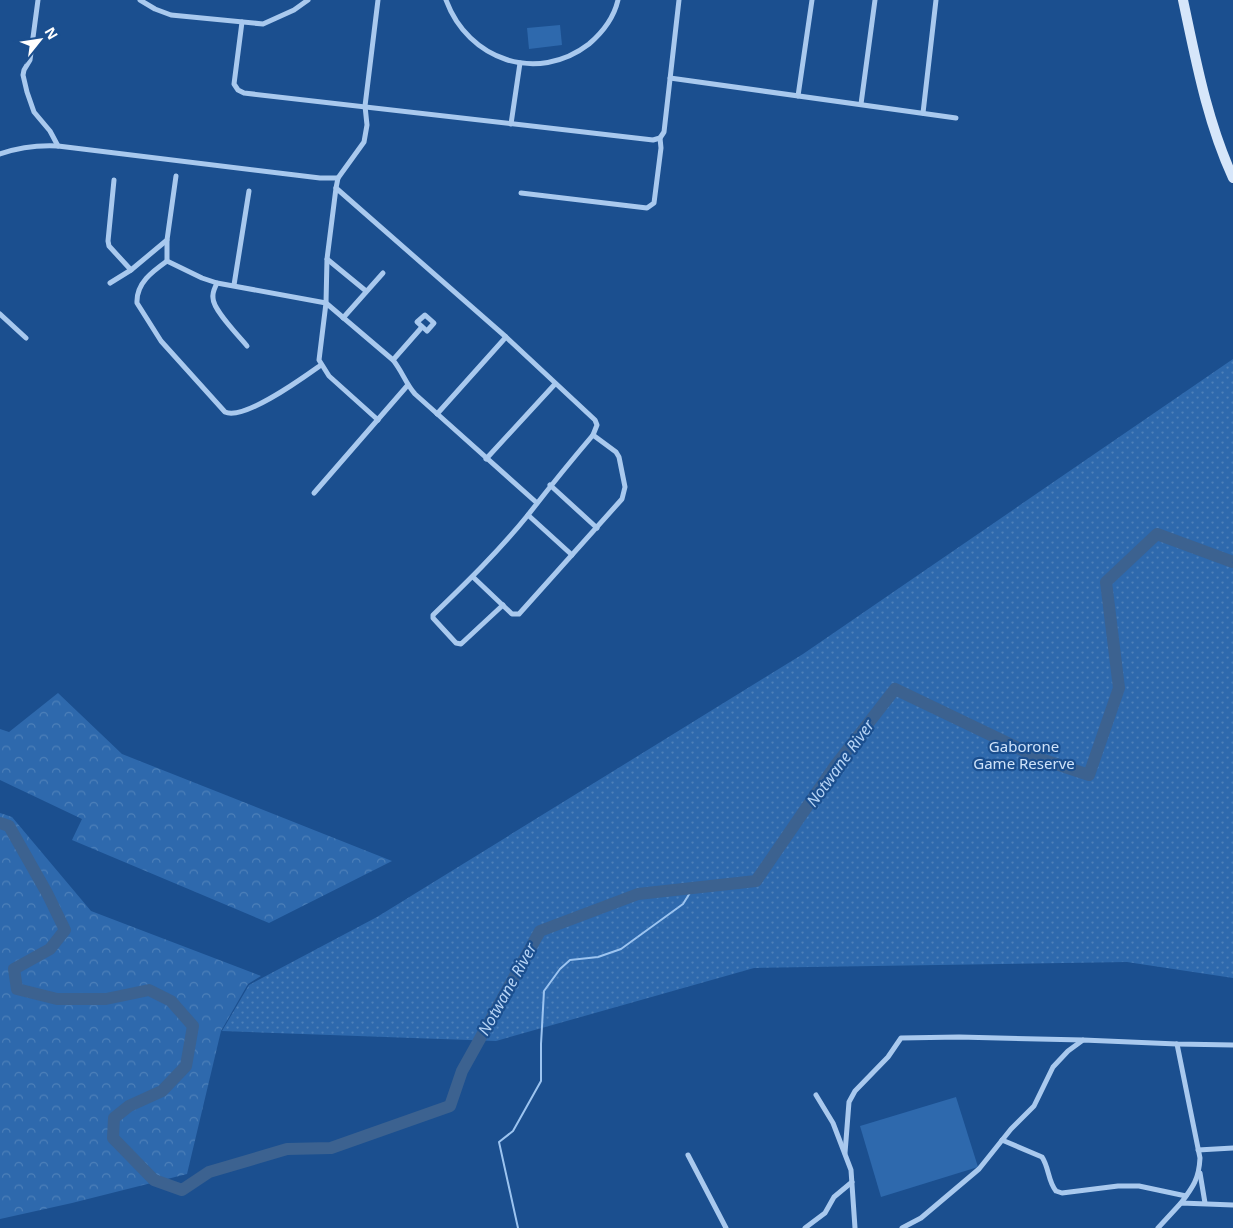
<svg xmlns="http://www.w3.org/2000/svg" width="1233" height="1228" font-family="'Noto Sans',sans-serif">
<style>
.grass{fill:url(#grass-dots)}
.forest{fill:url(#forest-crowns)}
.pitch{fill:#2e69ad}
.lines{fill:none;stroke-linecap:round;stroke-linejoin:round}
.stream{stroke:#9cc4f0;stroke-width:2}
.river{stroke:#3c6290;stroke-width:12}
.street{stroke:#a9c9ee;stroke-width:5}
.secondary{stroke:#d6e6fa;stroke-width:10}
.labels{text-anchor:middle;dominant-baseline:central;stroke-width:4.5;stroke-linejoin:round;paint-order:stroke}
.park-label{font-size:15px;fill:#cfe3fa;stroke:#1b4f8f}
.water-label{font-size:16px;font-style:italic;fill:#b5d3f5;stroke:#1b4f8f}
</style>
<defs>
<pattern id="grass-dots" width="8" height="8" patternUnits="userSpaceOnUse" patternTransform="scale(1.25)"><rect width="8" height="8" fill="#2e69ad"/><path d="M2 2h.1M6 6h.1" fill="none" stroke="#4d80b9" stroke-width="1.8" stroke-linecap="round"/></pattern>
<pattern id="forest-crowns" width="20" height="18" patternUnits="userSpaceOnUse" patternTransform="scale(1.25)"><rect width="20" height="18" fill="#2e69ad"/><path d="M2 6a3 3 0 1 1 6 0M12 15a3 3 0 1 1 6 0" fill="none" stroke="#4d80b9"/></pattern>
</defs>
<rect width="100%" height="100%" fill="#1b4f8f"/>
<path class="grass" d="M1233 359V978L1127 962 754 968 496 1041 222 1031 249 985 377 917 803 654Z"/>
<g class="forest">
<path d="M58 693 122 754 392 861 269 923 72 840 82 819 0 780V729L9 732Z"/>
<path d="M0 813 12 817 91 911 261 976 248 984 221 1031 187 1174 72 1203 0 1219Z"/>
</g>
<g class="pitch">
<path d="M560 25 562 45 529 49 527 28Z"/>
<path d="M956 1097 978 1167 881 1197 860 1126Z"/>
</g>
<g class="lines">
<path class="stream" d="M518 1228 499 1142 513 1131 541 1081V1044L544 991 560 969 570 960 598 957 621 949 683 904 693 888"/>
<path class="river" d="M0 823 9 826 47 893 65 930 50 949 14 969 17 989 57 999H106L149 990 171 1001 193 1026 186 1066 162 1091 129 1106 114 1118 113 1138 154 1180 182 1190 209 1172 287 1149 331 1148 450 1106 462 1071 540 931 638 894 756 881 835 766 895 689 1041 759 1089 775 1119 688 1106 582 1157 534 1233 562"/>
<g class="street">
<path d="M38 0 30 60 24 70 23 75 27 92 34 112 50 131 58 146"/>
<path d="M140 0 155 9 171 15 263 24 294 10 308 0"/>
<path d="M446 0C468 60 537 84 589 44 602 33 614 17 618 0"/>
<path d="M242 22 234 84 238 90 244 93 653 140 660 138"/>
<path d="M670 78 956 118"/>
<path d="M798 96 812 0"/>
<path d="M861 104 875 0"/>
<path d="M923 113 936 0"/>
<path d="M511 124 520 63"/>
<path d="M0 154C20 147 38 145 58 146L320 178H338"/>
<path d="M114 180 108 241 109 246 131 270"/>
<path d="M336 188 506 337 595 420 597 425 593 435C570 462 549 488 528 515 499 551 466 583 433 615V618L456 643 461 644 503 605"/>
<path d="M521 193 647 208 654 203 661 148 660 138 664 132 679 0"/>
<path d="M167 240V261L202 278 217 283 326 303 393 360C402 371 406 384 415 394L537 503"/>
<path d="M327 259 366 291"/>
<path d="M167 261C153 271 136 283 137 303L161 341 225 412C244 421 304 377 321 365"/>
<path d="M110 283 131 270 167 240 176 176"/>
<path d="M217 283C215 288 212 292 213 298 213 310 238 335 247 346"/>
<path d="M234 285 249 191"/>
<path d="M0 314 26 338"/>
<path d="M425 315 434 323 427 331 417 322Z"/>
<path d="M343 318 383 273"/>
<path d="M393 360 422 327"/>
<path d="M437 414 506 337"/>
<path d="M378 420 329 376 319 360 326 303 327 259 336 188 338 178 364 142 367 125 365 106 378 0"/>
<path d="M486 459 555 384"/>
<path d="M550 485 597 528"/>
<path d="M314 493 407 386"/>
<path d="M528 515 572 555"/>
<path d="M473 577 512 614H519L622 499 625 487 619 457 616 452 593 435"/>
<path d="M1177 1044 1200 1158C1199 1179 1193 1187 1181 1203"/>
<path d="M816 1095 833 1123 851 1170 855 1228"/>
<path d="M1002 1140 1042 1157C1049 1167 1048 1182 1056 1191L1062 1193 1118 1186H1139L1186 1196"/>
<path d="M1198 1150 1233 1148"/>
<path d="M845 1153 849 1102 855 1091 888 1057 901 1038 959 1037 1083 1040"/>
<path d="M688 1155 726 1228"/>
<path d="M1200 1173 1205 1203"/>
<path d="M805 1228 825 1213 834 1197 852 1182"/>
<path d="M902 1228 921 1218 979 1169 1011 1129 1034 1106 1053 1067 1068 1051 1083 1040 1177 1044 1233 1045"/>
<path d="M1158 1228 1181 1203 1233 1205"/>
</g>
<path class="secondary" d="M1183 0C1196 61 1207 121 1233 178"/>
</g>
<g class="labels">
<g class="park-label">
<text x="1024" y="746">Gaborone<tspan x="1024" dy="17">Game Reserve</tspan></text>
</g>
<g class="water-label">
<text transform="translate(840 763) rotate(-54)">Notwane River</text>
<text transform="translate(507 989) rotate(-61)">Notwane River</text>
</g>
</g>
<g transform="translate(40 40) rotate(60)" stroke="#1b4f8f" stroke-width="4" paint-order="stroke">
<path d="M0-4L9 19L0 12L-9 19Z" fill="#ffffff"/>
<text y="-8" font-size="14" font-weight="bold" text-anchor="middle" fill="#ffffff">N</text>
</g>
</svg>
